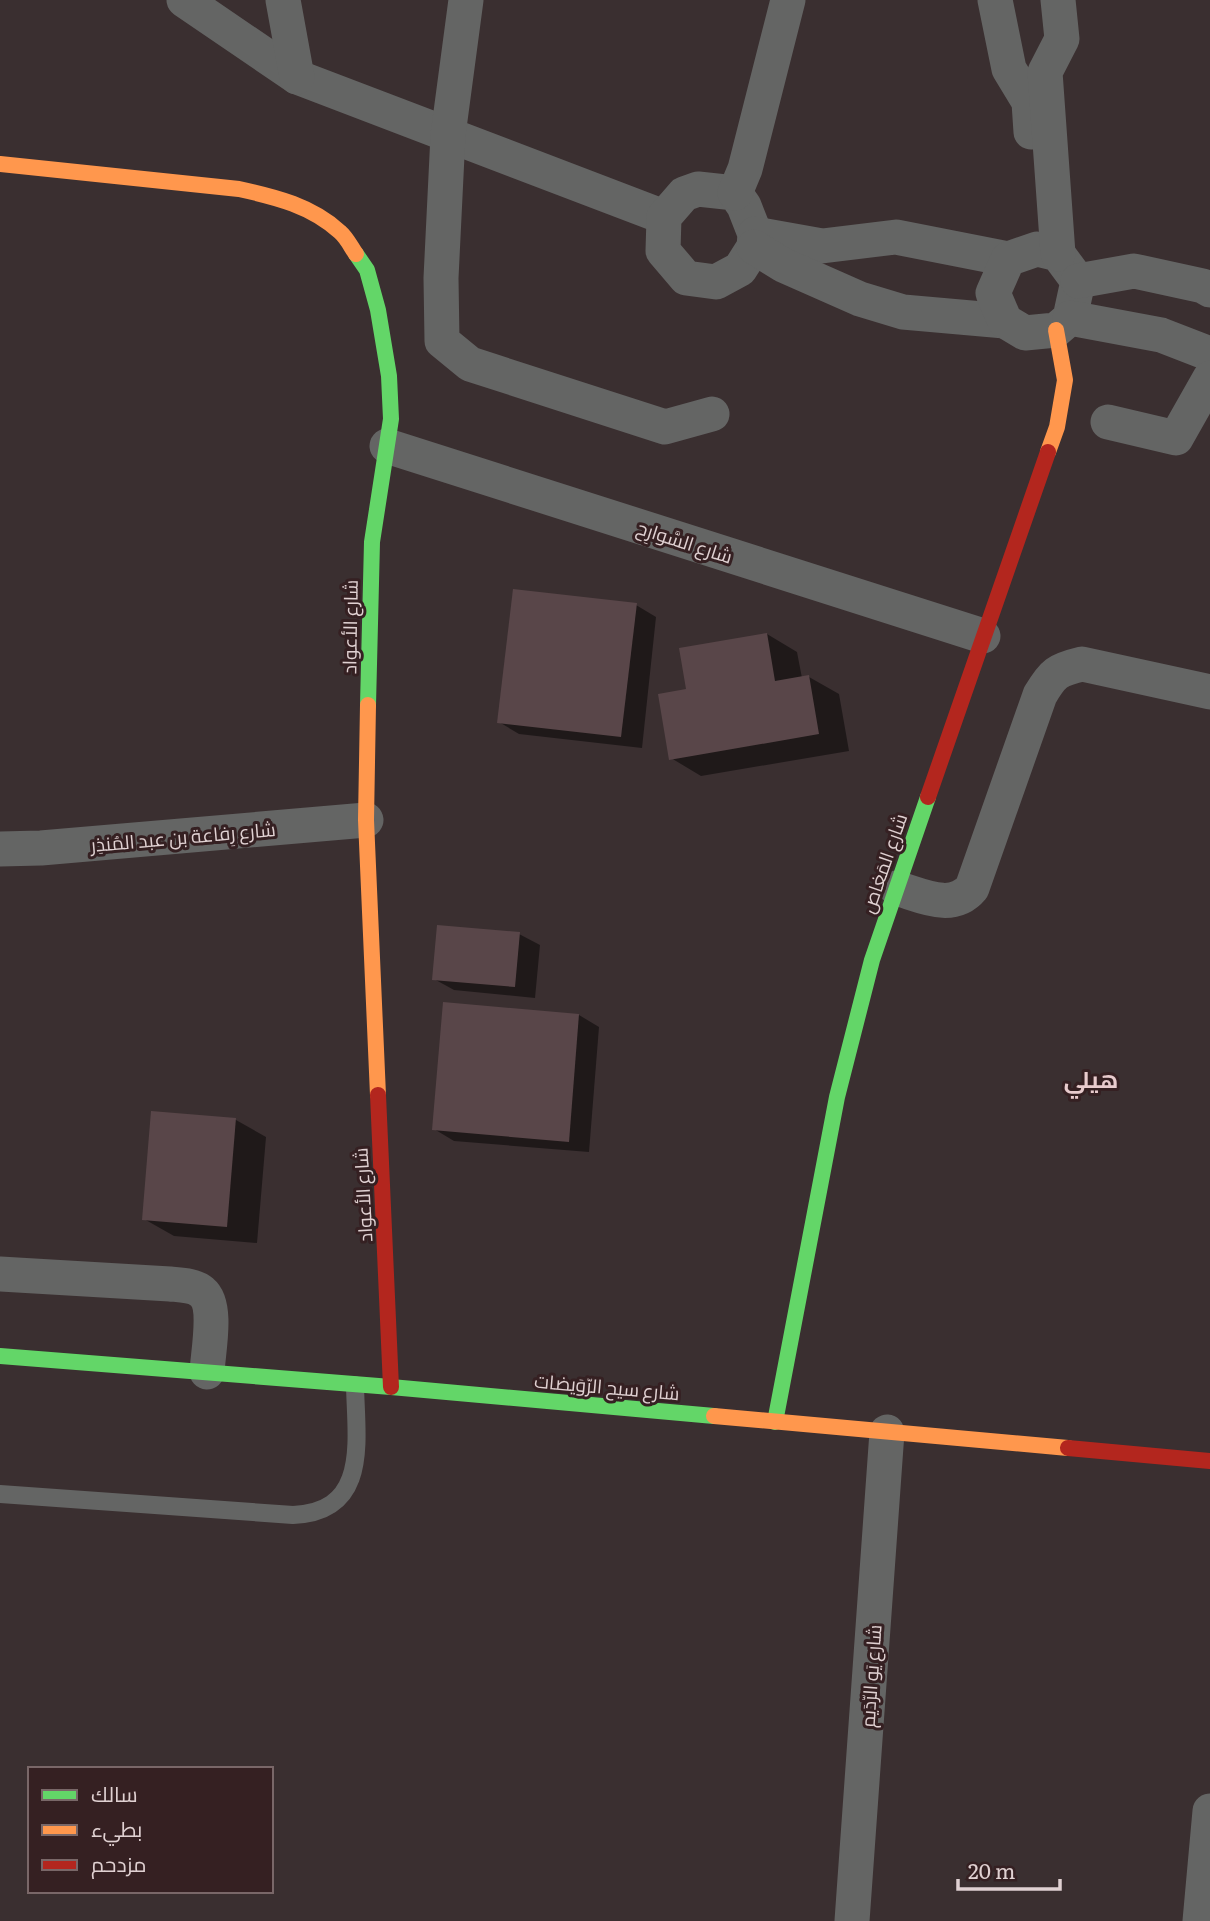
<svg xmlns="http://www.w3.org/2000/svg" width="1210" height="1921" font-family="Literata,Cairo,serif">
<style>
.shadow{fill:#0007}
.building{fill:#594649}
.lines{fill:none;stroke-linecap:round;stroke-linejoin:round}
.lane{stroke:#646564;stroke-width:18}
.street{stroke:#646564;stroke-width:35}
.fast{stroke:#63d668;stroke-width:16}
.slow{stroke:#ff974d;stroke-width:16}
.jam{stroke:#b3261e;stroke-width:16}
.labels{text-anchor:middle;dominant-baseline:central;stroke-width:6;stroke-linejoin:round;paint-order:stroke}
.street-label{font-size:19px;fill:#e0d1d2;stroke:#352022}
.quarter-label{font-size:23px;font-weight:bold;fill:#e8cbcd;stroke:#352022}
</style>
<rect width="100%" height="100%" fill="#3a2f30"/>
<g class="shadow">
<path d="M636 605 656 617 642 748 519 734 499 722Z"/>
<path d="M767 634 797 652 802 678 809 677 839 694 849 751 701 776 671 758 688 690Z"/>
<path d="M519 934 540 945 535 998 454 990 434 979Z"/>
<path d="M579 1015 599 1027 589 1152 454 1141 434 1129Z"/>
<path d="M152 1113 236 1120 266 1137 257 1243 174 1236 144 1219Z"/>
</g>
<g class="building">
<path d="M513 589 637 603 621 737 497 723Z"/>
<path d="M767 633 775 681 809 675 819 734 669 760 658 694 686 689 679 648Z"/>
<path d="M437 925 520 932 515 987 432 980Z"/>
<path d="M443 1002 579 1014 569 1142 432 1130Z"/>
<path d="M151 1111 236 1118 227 1227 142 1220Z"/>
</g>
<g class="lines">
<path class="lane" d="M0 1494 293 1515C370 1512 356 1440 355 1385"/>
<g class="street">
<path d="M184 0 297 77 664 217"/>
<path d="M283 0 297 77"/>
<path d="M466 0 448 135 441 278 442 341 470 364 665 427 712 414"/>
<path d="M995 0 1009 69 1029 102 1031 132"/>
<path d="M698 189 735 193 744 206 755 234 754 247 740 269 716 282 686 278 663 251 664 217 684 194Z"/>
<path d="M735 193 745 169 788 0"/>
<path d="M755 234 822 246 896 237 1008 259"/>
<path d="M754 247 783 265 860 299 903 312 1005 321"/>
<path d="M1037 249 1058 254 1078 281 1070 318 1056 330 1025 333 1005 321 993 293 1008 259Z"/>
<path d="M1058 254 1045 72 1062 39 1058 0"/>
<path d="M1078 281 1134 271 1203 286 1210 290"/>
<path d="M1070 318 1161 335 1210 354"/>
<path d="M1108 422 1176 438 1210 378"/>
<path d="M387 446 983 636"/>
<path d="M0 849 41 848 366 820"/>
<path d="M896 888C921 895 952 912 972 888L1040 695C1053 673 1057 670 1082 664L1210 692"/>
<path d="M0 1274 170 1284C180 1285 194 1285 202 1292 218 1305 208 1352 207 1372"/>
<path d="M852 1921 887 1432"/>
<path d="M1200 1921 1210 1811"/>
</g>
<g class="fast">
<path d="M356 254 367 270 378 310 389 376 391 419 372 542 368 705"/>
<path d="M0 1356 391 1387 714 1416"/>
<path d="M775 1422 837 1097 872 960 928 797"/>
</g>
<g class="slow">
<path d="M0 164 239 189C276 197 312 206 340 232 347 238 351 247 356 254"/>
<path d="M1048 452 1057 427 1065 380 1056 330"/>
<path d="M368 705 366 820 378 1095"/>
<path d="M714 1416 1068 1448"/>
</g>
<g class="jam">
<path d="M928 797 1048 452"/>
<path d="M378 1095 391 1387"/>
<path d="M1068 1448 1210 1461"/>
</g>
</g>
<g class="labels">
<g class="street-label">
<text transform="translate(685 541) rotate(18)">شارع السَّوارِح</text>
<text transform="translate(349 627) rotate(-89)">شارع الأعواد</text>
<text transform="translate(183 836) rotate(-5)">شارع رِفاعة بن عبد المُنذِر</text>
<text transform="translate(883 863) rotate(-71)">شارع المَغاص</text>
<text transform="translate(362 1195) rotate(-93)">شارع الأعواد</text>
<text transform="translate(607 1386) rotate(5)">شارع سيح الرّوَيضات</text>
<text transform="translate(870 1676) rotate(-86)">شارع يَو الرّدَيم</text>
</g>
<g class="quarter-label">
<text x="1091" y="1078">هيلي</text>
</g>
</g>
<rect x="28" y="1767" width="245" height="126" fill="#352022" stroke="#796768" stroke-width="2"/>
<rect x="42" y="1790" width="35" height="10" fill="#63d668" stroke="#796768" stroke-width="2"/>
<text x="91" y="1802" font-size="21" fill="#e0d1d2">سالك</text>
<rect x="42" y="1825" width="35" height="10" fill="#ff974d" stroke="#796768" stroke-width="2"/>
<text x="91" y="1837" font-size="21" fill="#e0d1d2">بطيء</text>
<rect x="42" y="1860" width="35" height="10" fill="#b3261e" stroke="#796768" stroke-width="2"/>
<text x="91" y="1872" font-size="21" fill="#e0d1d2">مزدحم</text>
<path d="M958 1879v10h102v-10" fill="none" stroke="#e0d1d2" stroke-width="3.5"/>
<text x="968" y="1879" font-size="21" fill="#e0d1d2" stroke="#352022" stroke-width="5" paint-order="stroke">20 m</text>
</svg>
